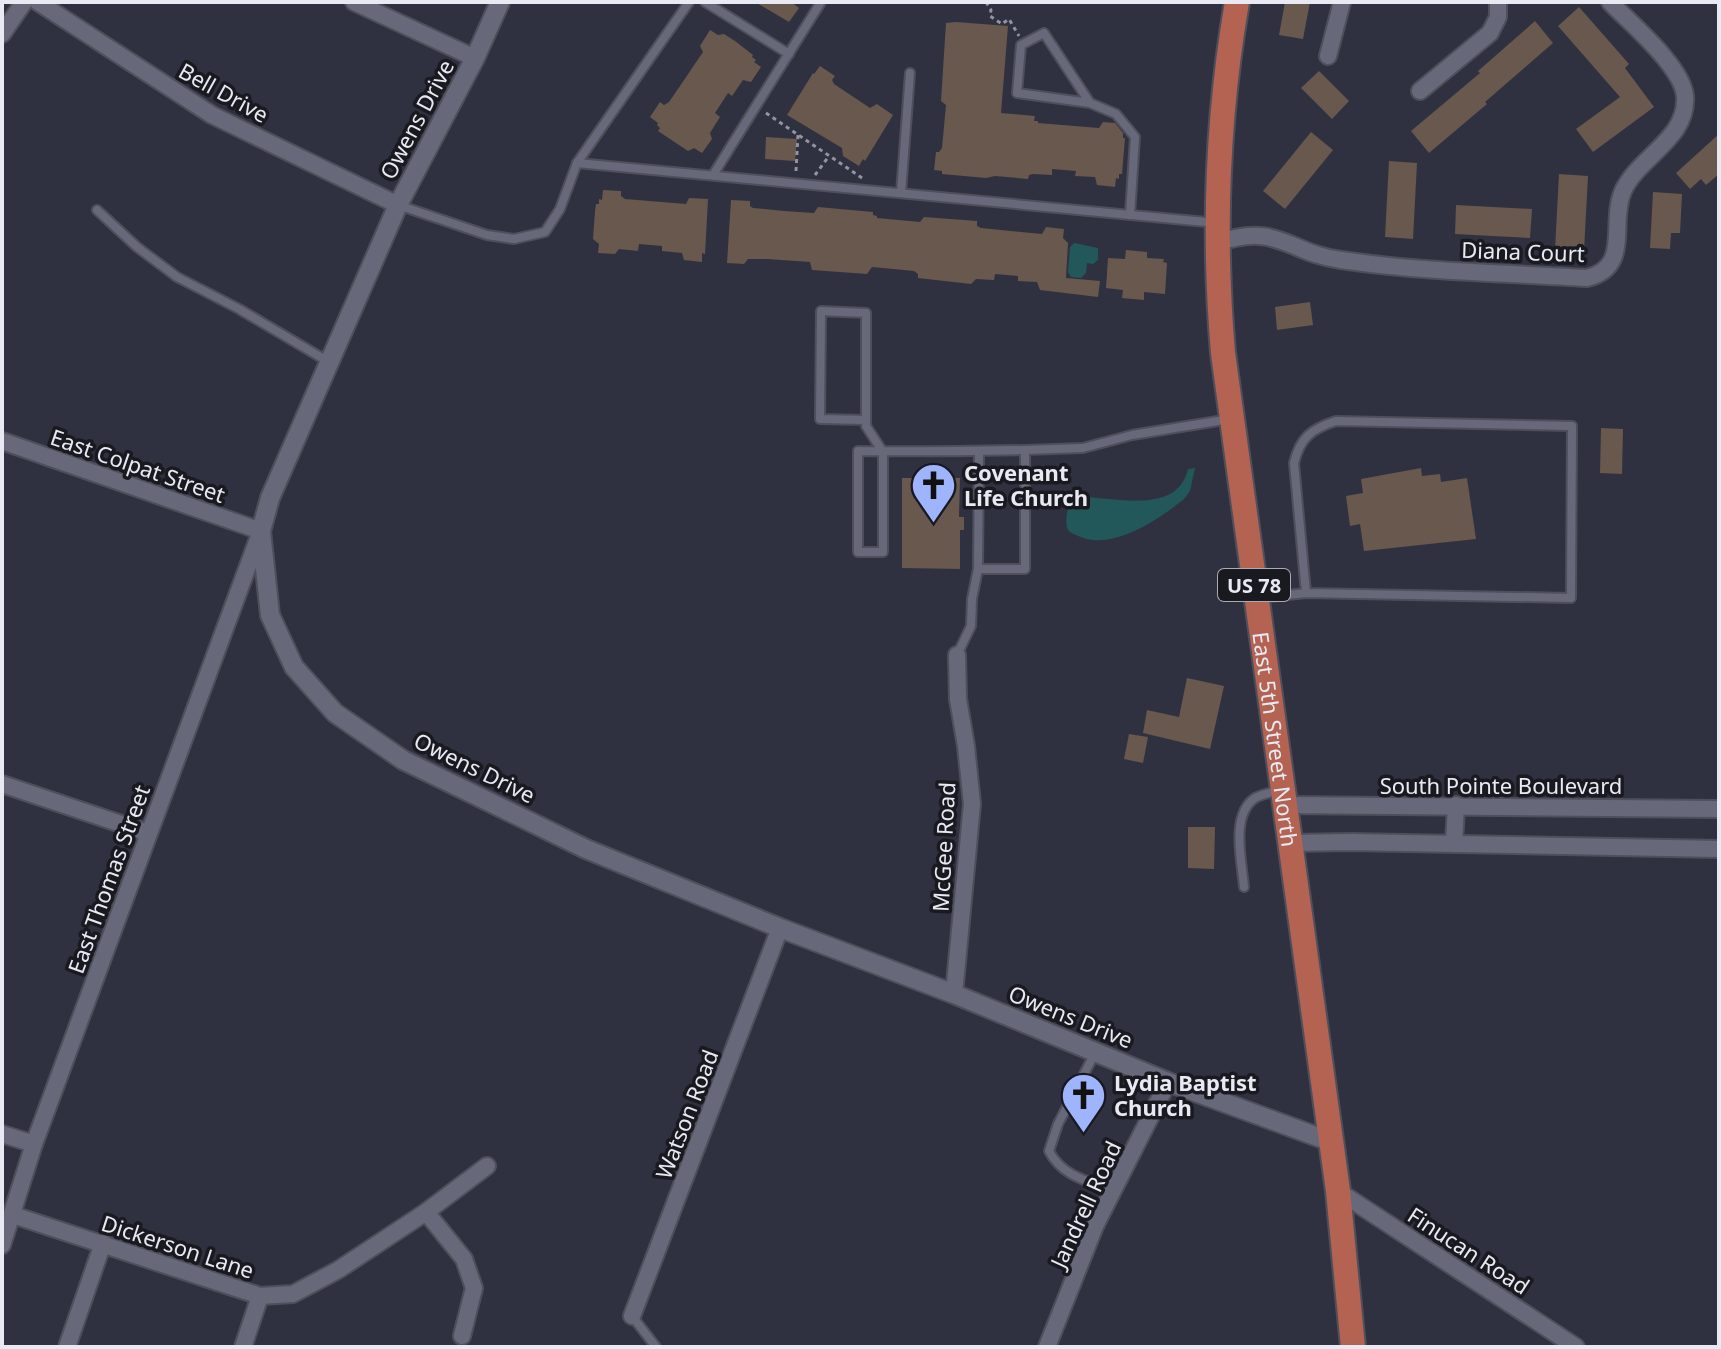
<svg xmlns="http://www.w3.org/2000/svg" width="1721" height="1349" font-family="'Noto Sans',sans-serif">
<style>
.water{fill:#225859}
.building{fill:#68584e}
.lines{fill:none;stroke-linecap:round;stroke-linejoin:round}
.service-casing{stroke:#4e4f5b;stroke-width:12}
.minor-casing{stroke:#4e4f5b;stroke-width:20}
.tertiary-casing{stroke:#4e4f5b;stroke-width:22}
.primary-casing{stroke:#4e4f5b;stroke-width:28}
.path{stroke:#9394a0;stroke-width:3;stroke-dasharray:4 4;stroke-linecap:butt}
.service{stroke:#67697a;stroke-width:8}
.minor{stroke:#67697a;stroke-width:16}
.tertiary{stroke:#67697a;stroke-width:18}
.primary{stroke:#b46352;stroke-width:24}
.labels{text-anchor:middle;dominant-baseline:central;stroke-width:7;stroke-linejoin:round;paint-order:stroke}
.shield{fill:#191920;stroke:#aaabb4;stroke-width:2}
.shield-label{font-size:20px;font-weight:bold;fill:#e8e9f3}
.street-label{font-size:22px;fill:#e8e9f3;stroke:#191920}
.poi-label{font-size:22px;font-weight:bold;fill:#e8e9f3;stroke:#191920;text-anchor:start}
</style>
<rect width="100%" height="100%" fill="#303140"/>
<g class="water">
<path d="M1074 243 1098 248V260L1093 264 1087 263 1086 273 1081 278 1071 277 1068 272 1070 247Z"/>
<path d="M1195 468 1190 491 1184 499C1158 520 1110 553 1076 535 1072 533 1068 532 1067 527 1065 519 1068 503 1073 497 1108 495 1177 518 1188 469Z"/>
</g>
<g class="building">
<path d="M755 2H791L799 8 789 22Z"/>
<path d="M1285 2H1310L1303 39 1279 35Z"/>
<path d="M1579 7 1629 64 1625 68 1654 107 1593 152 1576 129 1620 97 1558 26Z"/>
<path d="M1535 21 1553 43 1485 102 1487 104 1429 153 1411 131 1480 73 1478 71Z"/>
<path d="M956 22 1008 26 1001 113 1035 116 1034 121H1038V123L1099 128 1103 122 1115 123 1123 133V138H1125L1122 174H1119V179L1116 178 1115 187 1097 185 1095 177 1075 176 1076 171 1052 169V175L1033 174 1029 175 1028 179 995 176 986 178 942 174V171L934 170 936 152H939L942 148 946 105 941 101 946 23Z"/>
<path d="M710 30 718 35 724 34 735 41 753 55 752 57 756 60 754 62 761 67 751 82 743 80 732 96 728 93 715 113 720 117 710 133 712 139 702 153 694 148 688 151 658 131 660 128 657 125 658 123 650 117 660 102 664 105 669 102 680 86 703 52 700 46Z"/>
<path d="M820 66 835 76 832 80 834 84 870 108 877 104 893 115 865 161 863 159 859 166 843 156 842 148 787 115 813 73 814 74Z"/>
<path d="M1319 71 1349 101 1332 119 1301 88Z"/>
<path d="M1311 132 1333 150 1285 209 1263 191Z"/>
<path d="M1719 134V174L1706 185 1701 179 1690 189 1676 173Z"/>
<path d="M766 137 797 139 795 161 765 159Z"/>
<path d="M1389 161 1417 163 1413 239 1385 237Z"/>
<path d="M1559 174 1588 176 1584 251 1555 250Z"/>
<path d="M603 190 621 191V196L625 199 686 204 689 198 708 199 705 254 702 253V262L684 260 682 253 662 251V246L639 244 638 251 619 249 615 254 598 253 599 244 593 239 595 211 596 204H599V199L602 200Z"/>
<path d="M1653 192 1682 194 1680 233H1671L1670 249 1650 248Z"/>
<path d="M731 200 750 201V206L753 208 784 211 814 213 818 207 873 212V215L877 216V218L920 222 924 217 977 221V226L981 228 1042 234 1046 227 1064 229 1063 238 1068 243 1066 278 1100 281 1098 297 1040 290 1037 282 1018 281V276L995 274 994 280 976 279 971 284 918 278V274L914 271 872 267 867 274 812 270 810 262 767 259H748L744 264 727 263Z"/>
<path d="M1456 205 1532 209 1530 238 1455 234Z"/>
<path d="M1126 250 1147 252V258L1164 259 1163 262 1167 263 1165 294 1144 292V300L1122 298 1123 290 1106 288 1108 258 1125 259Z"/>
<path d="M1310 302 1313 325 1277 330 1275 307Z"/>
<path d="M1601 428 1623 429 1622 474 1600 473Z"/>
<path d="M1421 468 1422 476 1440 474 1441 482 1467 478 1476 539 1364 551 1360 524 1350 526 1346 496 1363 493 1361 479Z"/>
<path d="M902 478H960L959 517H964V530H960V569L902 568Z"/>
<path d="M1187 678 1224 686 1210 749 1143 733 1147 710 1179 717Z"/>
<path d="M1129 734 1148 737 1143 763 1124 759Z"/>
<path d="M1188 827H1215L1214 869 1188 868Z"/>
</g>
<g class="lines">
<defs>
<g id="service">
<path d="M689 2 577 163 1217 223"/>
<path d="M705 2 789 54"/>
<path d="M1090 103 1017 93 1021 45 1044 33 1090 103 1116 114 1135 137 1130 215"/>
<path d="M713 175 821 2"/>
<path d="M901 193 910 73"/>
<path d="M398 205 487 235 514 239 545 232 560 209 577 163"/>
<path d="M97 210 137 247 177 277 239 309 329 362"/>
<path d="M866 420 820 419 821 311 866 313V426L883 452V552H858V451C914 452 970 451 1025 450"/>
<path d="M978 569 979 451"/>
<path d="M1261 598 1306 593 1571 598 1572 426 1336 421C1311 429 1300 438 1294 463L1306 593"/>
<path d="M957 655 971 626 972 599 978 569H1025V450L1083 448 1132 435 1230 419"/>
<path d="M1244 887C1242 862 1230 815 1255 798 1262 794 1273 792 1280 790"/>
<path d="M1095 1053 1058 1124 1049 1151C1062 1176 1087 1181 1112 1190"/>
<path d="M632 1316 656 1347"/>
</g>
<g id="minor">
<path d="M38 2 212 115 398 205"/>
<path d="M354 2 475 58"/>
<path d="M2 34 24 2"/>
<path d="M1328 56 1342 2"/>
<path d="M1420 91 1490 33 1498 17V2"/>
<path d="M1217 243C1278 222 1288 253 1341 260 1422 272 1505 273 1587 278 1632 267 1609 223 1623 191 1639 156 1688 139 1685 96 1682 66 1631 24 1610 2"/>
<path d="M2 441 261 531 34 1144 2 1245"/>
<path d="M2 784 148 833"/>
<path d="M1283 805 1719 809"/>
<path d="M1289 843 1351 842 1719 849"/>
<path d="M1454 844 1456 805"/>
<path d="M954 994 972 804 966 746 958 699 957 655"/>
<path d="M2 1134 34 1144"/>
<path d="M1338 1191 1576 1347"/>
<path d="M426 1212 464 1259 474 1288 462 1336"/>
<path d="M13 1215 260 1296 293 1294 338 1270 426 1212 487 1166"/>
<path d="M632 1316 780 928"/>
<path d="M67 1347 103 1243"/>
<path d="M243 1347 260 1296"/>
<path d="M1047 1347 1095 1226 1168 1082"/>
</g>
<path id="tertiary" d="M500 2 475 58 398 205 270 498 261 531 270 615 294 667 335 713 403 760 586 849 780 928 954 994 1168 1082 1329 1141"/>
<g id="primary">
<path id="s1" d="M1237 2C1217 118 1213 236 1223 353L1338 1191 1353 1347"/>
</g>
</defs>
<use href="#service" class="service-casing"/>
<use href="#minor" class="minor-casing"/>
<use href="#tertiary" class="tertiary-casing"/>
<use href="#primary" class="primary-casing"/>
<g class="path">
<path d="M986 2 991 10 990 16 1002 24 1009 19 1019 36"/>
<path d="M766 113 862 178"/>
<path d="M796 171 798 135"/>
<path d="M815 175 829 156"/>
</g>
<use href="#service" class="service"/>
<use href="#minor" class="minor"/>
<use href="#tertiary" class="tertiary"/>
<use href="#primary" class="primary"/>
</g>
<defs>
<symbol id="church-pin" viewBox="-11 -11 22 30"><path d="M0 17L-7.5 6A9.5 9.5 0 1 1 7.5 6Z" fill="#9eb4fd" stroke="#191920"/><path d="M-1.2-6h2.4v3.5h3.3v2.4h-3.3V6h-2.4V-.1h-3.3v-2.4h3.3Z" fill="#111"/></symbol>
</defs>
<g fill-rule="evenodd">
<use href="#church-pin" x="908" y="460" width="51" height="69"/>
<use href="#church-pin" x="1058" y="1070" width="51" height="69"/>
</g>
<g class="labels">
<rect class="shield" x="1218" y="569" width="72" height="32" rx="6"/>
<g class="shield-label">
<text x="1254" y="585">US 78</text>
</g>
<g class="street-label">
<text transform="translate(224 92) rotate(29)">Bell Drive</text>
<text transform="translate(416 119) rotate(-62)">Owens Drive</text>
<text transform="translate(1523 251) rotate(2)">Diana Court</text>
<text transform="translate(138 465) rotate(19)">East Colpat Street</text>
<text stroke="none"><textPath href="#s1" startOffset="742">East 5th Street North</textPath></text>
<text transform="translate(475 767) rotate(26)">Owens Drive</text>
<text x="1501" y="785">South Pointe Boulevard</text>
<text transform="translate(943 847) rotate(-87)">McGee Road</text>
<text transform="translate(108 879) rotate(-70)">East Thomas Street</text>
<text transform="translate(1071 1016) rotate(22)">Owens Drive</text>
<text transform="translate(686 1114) rotate(-69)">Watson Road</text>
<text transform="translate(1085 1204) rotate(-65)">Jandrell Road</text>
<text transform="translate(178 1246) rotate(18)">Dickerson Lane</text>
<text transform="translate(1469 1250) rotate(33)">Finucan Road</text>
</g>
<g class="poi-label">
<text x="964" y="472">Covenant<tspan x="964" dy="25">Life Church</tspan></text>
<text x="1114" y="1082">Lydia Baptist<tspan x="1114" dy="25">Church</tspan></text>
</g>
</g>
<rect width="1721" height="1349" fill="none" stroke="#e8e9f3" stroke-width="8"/>
</svg>
